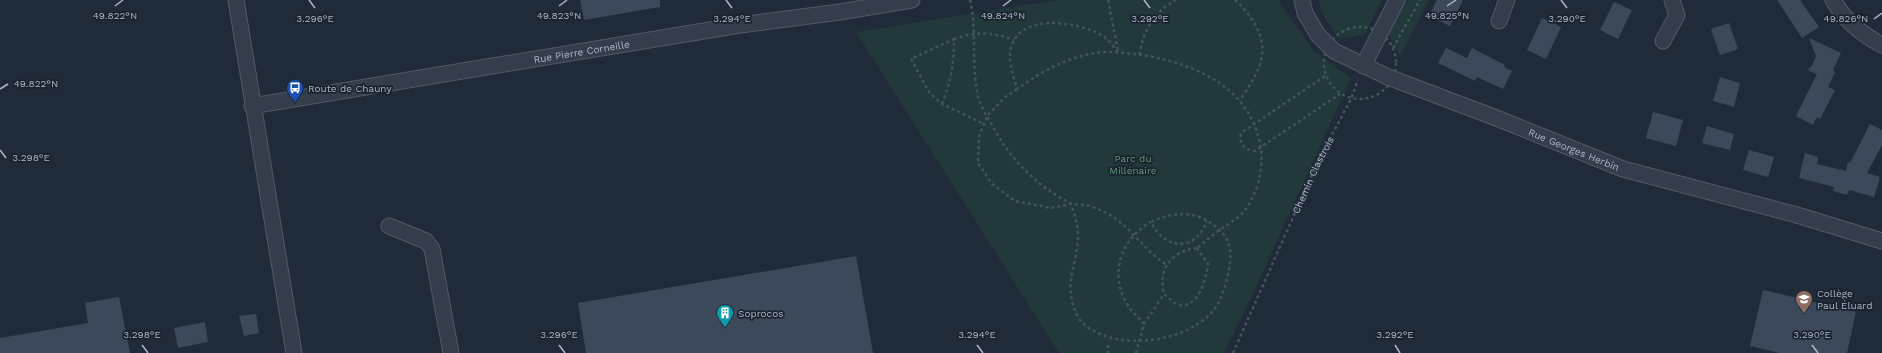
<svg xmlns="http://www.w3.org/2000/svg" width="1882" height="353" font-family="'Work Sans',sans-serif">
<style>
.green{fill:#22383b}
.building{fill:#3c495b}
.lines{fill:none;stroke-linecap:round;stroke-linejoin:round}
.minor-casing{stroke:#515a68;stroke-width:17}
.path{stroke:#405559;stroke-width:2.5;stroke-dasharray:3 3;stroke-linecap:butt}
.minor{stroke:#343d4b;stroke-width:15}
.ticks{fill:none;stroke:#aeb7c7;stroke-width:1.5}
.labels{text-anchor:middle;dominant-baseline:central;stroke-width:3.5;stroke-linejoin:round;paint-order:stroke}
.street-label{font-size:10px;fill:#aeb7c7;stroke:#19222f}
.poi-label{font-size:10px;fill:#aeb7c7;stroke:#19222f;text-anchor:start}
.park-label{font-size:10px;fill:#649971;stroke:#19222f}
.ticks-label{font-size:10px;text-anchor:middle;fill:#aeb7c7;stroke:#19222f;stroke-width:3.5;stroke-linejoin:round;paint-order:stroke}
</style>
<rect width="100%" height="100%" fill="#202b3a"/>
<g class="green">
<path d="M1057 0H1279L1284 10 1315 52 1351 78 1251 298 1224 353H1059L856 32Z"/>
<path d="M1319 0H1382L1365 34 1340 40 1322 14Z"/>
<path d="M1403 0H1429L1400 57 1387 31Z"/>
</g>
<g class="building">
<path d="M580 0H660V7L584 20Z"/>
<path d="M1437 0H1463L1450 26 1429 16Z"/>
<path d="M1777 0H1800L1819 27 1802 38Z"/>
<path d="M1614 2 1632 10 1618 39 1600 30Z"/>
<path d="M1542 18 1561 27 1546 59 1527 50Z"/>
<path d="M1729 23 1738 49 1720 55 1711 29Z"/>
<path d="M1809 38 1841 53 1833 70 1835 72 1828 87 1835 90 1820 119 1817 117 1813 125 1796 116 1817 74 1807 70 1812 66 1816 56Z"/>
<path d="M1446 48 1467 58 1472 48 1505 65 1504 67 1512 71 1503 89 1477 77 1475 81 1438 63Z"/>
<path d="M1720 77 1740 83 1734 107 1713 101Z"/>
<path d="M1653 112 1683 120 1676 146 1646 138Z"/>
<path d="M1870 124 1882 130V145L1867 173 1880 177 1874 197 1849 190 1847 195 1833 191 1834 187 1799 178 1805 153 1818 157 1817 164 1846 171 1848 162 1850 163Z"/>
<path d="M1707 126 1734 134 1730 150 1702 143Z"/>
<path d="M1749 150 1774 157 1768 177 1743 170Z"/>
<path d="M856 256 873 353H586L578 303Z"/>
<path d="M1763 290 1856 312 1847 353H1779L1750 346Z"/>
<path d="M119 297 130 353H0V338L88 323 85 303Z"/>
<path d="M256 314 259 333 244 336 239 316Z"/>
<path d="M205 322 208 342 178 348 174 328Z"/>
</g>
<g class="lines">
<defs>
<g id="minor">
<path d="M236 0 294 353"/>
<path id="s2" d="M1302 0 1305 13 1318 35 1334 51 1388 77 1499 119 1623 169 1797 215 1882 241"/>
<path d="M1833 0C1845 21 1861 34 1882 45"/>
<path d="M1499 21 1507 0"/>
<path d="M1663 41 1677 15 1672 0"/>
<path d="M1363 66 1397 0"/>
<path id="s3" d="M252 106 740 25 840 12 912 0"/>
<path d="M389 226 426 241 432 249 451 353"/>
</g>
</defs>
<use href="#minor" class="minor-casing"/>
<g class="path">
<path d="M970 0C978 32 970 68 979 100 982 108 987 117 992 125 1010 159 1035 185 1070 203 1074 205 1080 204 1085 205 1094 207 1104 211 1113 217 1133 230 1146 252 1167 265"/>
<path d="M1108 0 1118 51"/>
<path d="M1235 0C1249 12 1266 36 1262 56 1259 73 1249 86 1240 100"/>
<circle cx="1360" cy="63" r="36"/>
<path d="M954 39C975 31 993 32 1014 40"/>
<path d="M1393 48 1420 0"/>
<path d="M1118 52C1114 47 1109 40 1103 36 1078 21 1015 11 1010 53 1009 65 1014 77 1017 89 1039 73 1064 59 1090 54 1107 50 1125 53 1142 55 1192 63 1246 85 1259 139 1265 162 1260 186 1248 206 1241 217 1231 222 1221 229 1212 235 1205 242 1197 248"/>
<path d="M1140 55C1142 31 1155 11 1176 0"/>
<path d="M1325 76 1241 133C1239 144 1244 150 1255 151L1340 94"/>
<path d="M1017 89 1004 98 987 116 979 137 978 163 992 184 1015 201 1051 208 1071 204C1075 216 1079 227 1078 240 1075 272 1062 286 1079 319 1107 353 1188 346 1216 307 1223 296 1226 283 1229 270 1233 246 1229 235 1209 222 1192 210 1169 213 1151 222 1166 251 1195 252 1207 221"/>
<path d="M942 104C951 81 954 64 954 39L911 59 929 92 942 104 984 124"/>
<path d="M1197 248 1208 264C1206 278 1199 308 1180 305 1174 304 1169 298 1164 294 1158 269 1171 251 1197 248Z"/>
<path d="M1144 324C1138 317 1130 311 1126 302 1109 272 1122 238 1151 222"/>
<path d="M1108 345V353"/>
<path d="M1136 353 1144 324 1164 294"/>
<path id="s1" d="M1233 353 1317 163 1351 99 1358 80"/>
</g>
<use href="#minor" class="minor"/>
</g>
<path class="ticks" d="M309 0 315 8M726 0 732 8M1144 0 1150 8M1561 0 1567 8M115 6 123 0M559 6 567 0M1003 6 1011 0M1447 6 1456 0M1874 19 1882 13M0 89 8 84M0 150 6 158M142 345 148 353M559 345 565 353M977 345 983 353M1395 345 1400 353M1812 345 1818 353"/>
<defs>
<symbol id="bus-pin" viewBox="-11 -11 22 30"><path d="M0 17L-7.5 6A9.5 9.5 0 1 1 7.5 6Z" fill="#1a4fb4" stroke="#19222f"/><path d="M-5-6H5V4H4V6H2V4H-2V6H-4V4H-5ZM-3.5-4V0h7V-4ZM-3.5 1.2v1.5H-2V1.2ZM2 1.2v1.5H3.5V1.2Z" fill="#fff"/></symbol>
<symbol id="school-pin" viewBox="-11 -11 22 30"><path d="M0 17L-7.5 6A9.5 9.5 0 1 1 7.5 6Z" fill="#8d6e63" stroke="#19222f"/><path d="M0-5L7-2L0 1L-7-2ZM-4 1L0 2.5L4 1V4Q0 6-4 4Z" fill="#fff"/></symbol>
<symbol id="building-pin" viewBox="-11 -11 22 30"><path d="M0 17L-7.5 6A9.5 9.5 0 1 1 7.5 6Z" fill="#0f9aa8" stroke="#19222f"/><path d="M-4-6H4V6H1V3H-1V6H-4ZM-2.5-4.3h1.7v1.8h-1.7ZM.8-4.3h1.7v1.8H.8ZM-2.5-1h1.7V.8h-1.7ZM.8-1h1.7V.8H.8Z" fill="#fff"/></symbol>
</defs>
<g fill-rule="evenodd">
<use href="#bus-pin" x="285" y="78" width="20" height="27"/>
<use href="#school-pin" x="1794" y="289" width="20" height="27"/>
<use href="#building-pin" x="715" y="303" width="20" height="27"/>
</g>
<g class="labels">
<g class="street-label">
<text stroke="none"><textPath href="#s3" startOffset="334">Rue Pierre Corneille</textPath></text>
<text stroke="none"><textPath href="#s2" startOffset="321">Rue Georges Herbin</textPath></text>
<text stroke="none"><textPath href="#s1" startOffset="195">Chemin Clastrois</textPath></text>
</g>
<g class="poi-label">
<text x="308" y="88">Route de Chauny</text>
<text x="1817" y="293">Collège<tspan x="1817" dy="12">Paul Éluard</tspan></text>
<text x="738" y="313">Soprocos</text>
</g>
<g class="park-label">
<text x="1133" y="158">Parc du<tspan x="1133" dy="12">Millénaire</tspan></text>
</g>
</g>
<g class="ticks-label">
<text x="115" y="19">49.822°N</text>
<text x="559" y="19">49.823°N</text>
<text x="1003" y="19">49.824°N</text>
<text x="1447" y="19">49.825°N</text>
<text x="315" y="22">3.296°E</text>
<text x="732" y="22">3.294°E</text>
<text x="1150" y="22">3.292°E</text>
<text x="1567" y="22">3.290°E</text>
<text x="1846" y="22">49.826°N</text>
<text x="36" y="87">49.822°N</text>
<text x="31" y="161">3.298°E</text>
<text x="142" y="338">3.298°E</text>
<text x="559" y="338">3.296°E</text>
<text x="977" y="338">3.294°E</text>
<text x="1395" y="338">3.292°E</text>
<text x="1812" y="338">3.290°E</text>
</g>
</svg>
